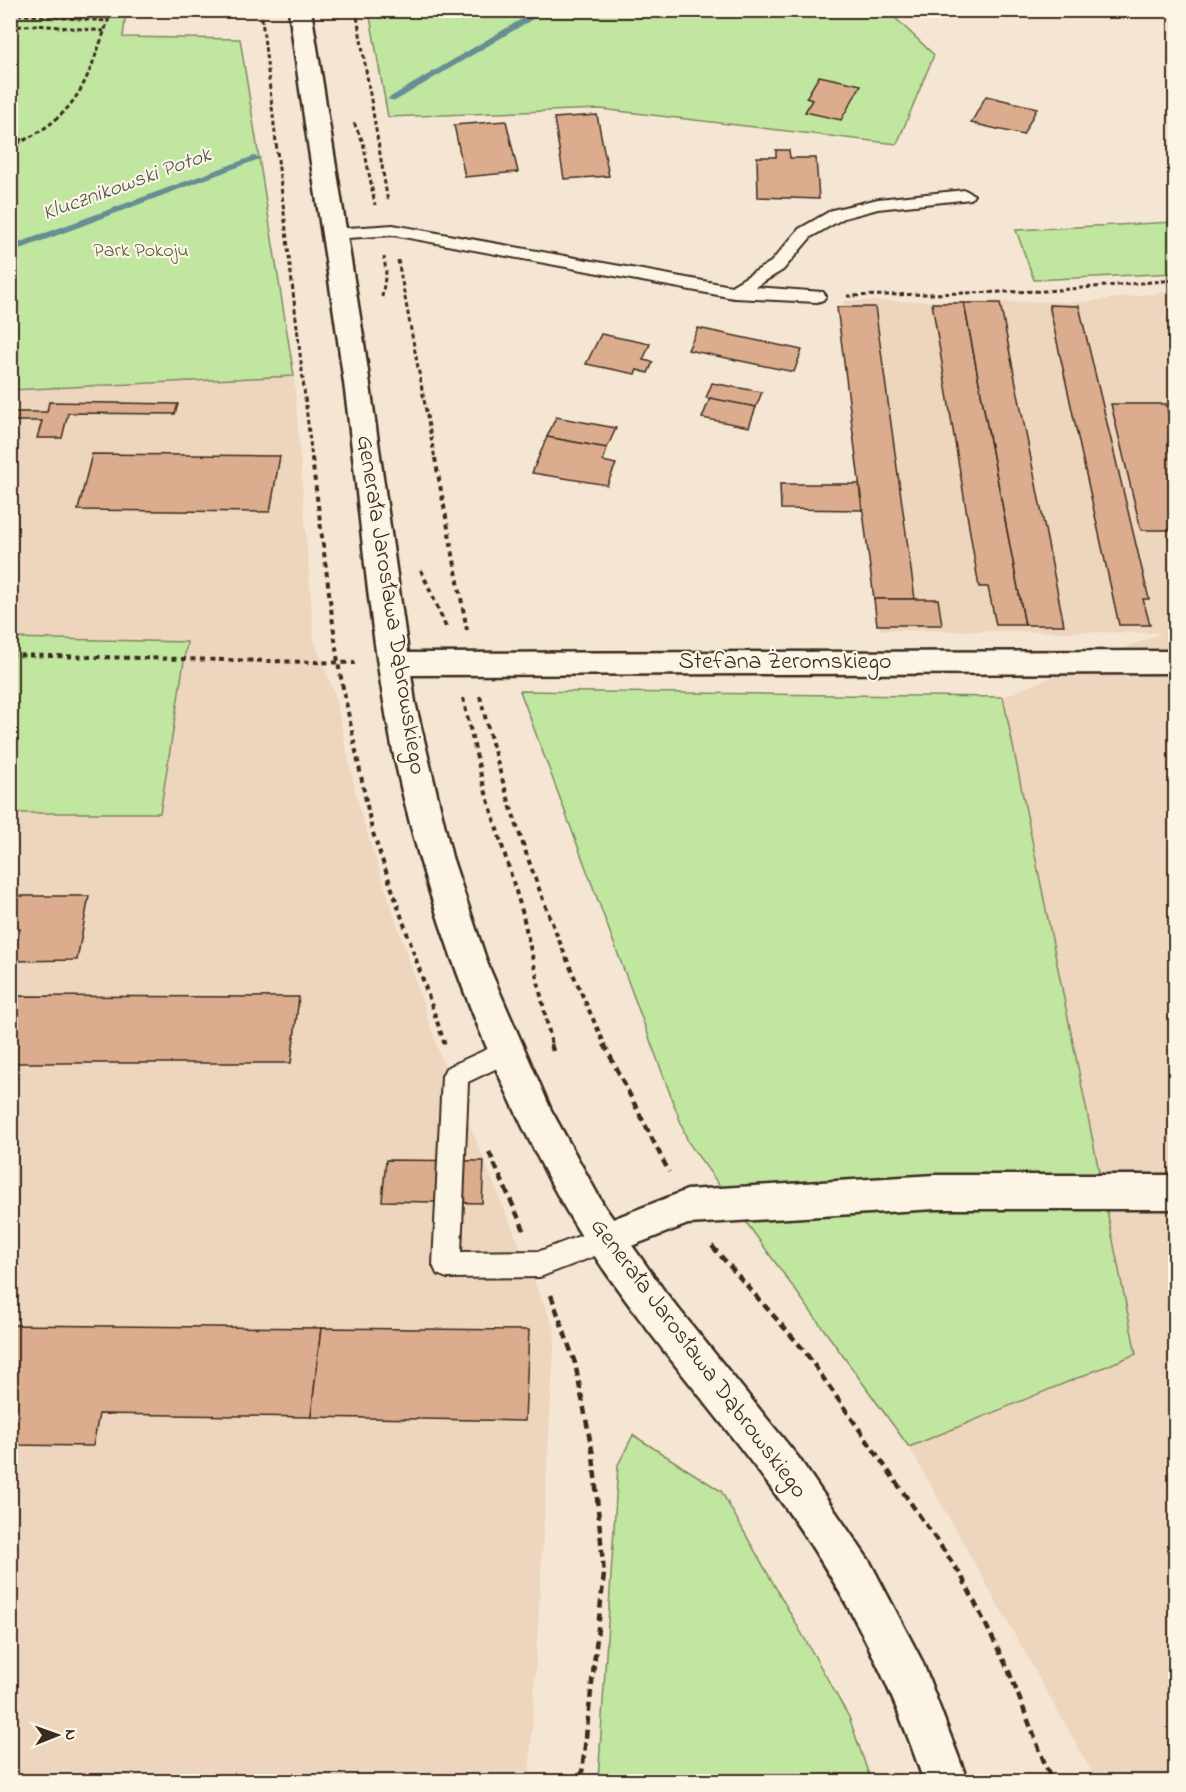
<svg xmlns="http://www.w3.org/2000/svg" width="1186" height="1792" font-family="'Indie Flower',sans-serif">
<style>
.built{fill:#edd5be}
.green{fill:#c0e6a0;stroke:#7e885f;stroke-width:1.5}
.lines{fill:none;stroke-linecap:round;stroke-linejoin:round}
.stream{fill:#668e93;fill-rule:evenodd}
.building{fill:#dbac8d;stroke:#3b2a1e;stroke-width:1.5}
.service-casing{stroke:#3b2a1e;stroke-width:4}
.minor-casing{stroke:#3b2a1e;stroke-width:5}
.tertiary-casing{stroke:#3b2a1e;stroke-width:5}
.path-far2{stroke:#3b2a1e;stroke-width:3;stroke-dasharray:4.5 3;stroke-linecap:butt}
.path-far1{stroke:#3b2a1e;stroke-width:4;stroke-dasharray:5 4.5;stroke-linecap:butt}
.path{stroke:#3b2a1e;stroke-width:4.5;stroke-dasharray:8 5;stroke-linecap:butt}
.service{fill:#fcf5e5;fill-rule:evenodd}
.minor{fill:#fcf5e5;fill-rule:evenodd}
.tertiary{fill:#fcf5e5;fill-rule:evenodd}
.labels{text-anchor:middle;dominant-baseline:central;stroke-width:4.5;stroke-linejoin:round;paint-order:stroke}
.far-park-label{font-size:20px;fill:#5c593e;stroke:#fcf5e5}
.far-water-label{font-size:22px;font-style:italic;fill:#4d544f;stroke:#fcf5e5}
.street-label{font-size:24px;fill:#3b2a1e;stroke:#fcf5e5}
</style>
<rect width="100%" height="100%" fill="#f5e6d3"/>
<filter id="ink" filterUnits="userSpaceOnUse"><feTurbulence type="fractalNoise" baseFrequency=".0167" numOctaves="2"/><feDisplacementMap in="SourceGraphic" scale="12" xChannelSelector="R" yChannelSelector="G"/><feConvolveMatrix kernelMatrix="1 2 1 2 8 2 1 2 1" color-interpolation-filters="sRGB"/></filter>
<g filter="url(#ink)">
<g class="built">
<path d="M1175 291V1781H1097L909 1447 1136 1354 1003 697 1162 633 880 630 843 301 1085 302Z"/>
<path d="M294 376 314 640 334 692 360 811 439 1052 555 1331 529 1781H11V813H160L186 642 11 638 10 390Z"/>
</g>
<g class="green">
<path d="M10 11H126L123 37 240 39 294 376 11 390Z"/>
<path d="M369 11H888L934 55 897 144 601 109 388 117Z"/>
<path d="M1175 222V273L1034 280 1016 230Z"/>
<path d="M11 638 187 642 160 813H11Z"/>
<path d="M520 691 1003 697 1136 1354 909 1447 688 1142Z"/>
<path d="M633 1435 721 1491 849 1717 871 1781H598L618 1465Z"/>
</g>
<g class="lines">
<g class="stream">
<path d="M537 10H548L395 101 387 99Z"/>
<path d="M254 156 262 158 10 253V246Z"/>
</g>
</g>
<g class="building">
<path d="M819 76 861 85 841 120 805 112 812 100 806 98Z"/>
<path d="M986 96 1037 108 1023 135 971 123Z"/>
<path d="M597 115 609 176 564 179 554 118Z"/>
<path d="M506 121 518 172 465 177 454 125Z"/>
<path d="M776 150H789L790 158H816L819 199 758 197 757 157H776Z"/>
<path d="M932 303H964L1025 625H996L988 587H979Z"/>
<path d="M964 303H1000L1064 625H1025Z"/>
<path d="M1049 305 1079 306 1149 599H1143L1150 625H1119Z"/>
<path d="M837 307H875L915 599H874Z"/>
<path d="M698 328 802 350 794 372 688 350Z"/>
<path d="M601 334 650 344 643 360 653 362 648 373 637 370 635 374 586 364Z"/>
<path d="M712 383 762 392 756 407 706 398Z"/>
<path d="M710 398 756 407 749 427 702 418Z"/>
<path d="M49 402 178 404 175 414 68 413 62 438H37L42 421H10V412H47Z"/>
<path d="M1111 404H1166L1170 419H1176V530H1141Z"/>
<path d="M556 417 616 428 607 448 547 437Z"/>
<path d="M547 437 607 448 603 461 616 464 607 485 532 473Z"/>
<path d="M92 454 280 456 270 512 78 510Z"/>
<path d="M780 484H859L862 510 781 509Z"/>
<path d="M874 599H938L942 625H877Z"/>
<path d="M10 896H89L77 960 13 961 20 929H10Z"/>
<path d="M10 996 299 997 291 1063H10Z"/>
<path d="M386 1160 484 1161 482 1203 382 1201Z"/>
<path d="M10 1325 321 1328 311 1417 99 1414 93 1446 10 1445Z"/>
<path d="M321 1328 529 1330 525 1421 311 1417Z"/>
</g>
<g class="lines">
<defs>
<g id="service">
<path d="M965 190 974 195 971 199 878 209 844 218 811 237 783 270 755 287 823 292 826 296 823 300 817 302 734 298 393 235 333 239 324 234 333 229 393 225 731 286 771 262 799 229 832 210 878 199Z"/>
<path d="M507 1040 516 1043 520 1051 516 1059 468 1082 461 1252 540 1251 603 1227 613 1231 617 1240 613 1249 540 1277 447 1278 437 1274 433 1265 442 1076 446 1068Z"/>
</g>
<g id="minor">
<path d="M1176 651V673L394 675 383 672 379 664 383 656 394 653Z"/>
<path d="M935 1175H1176V1209H935L688 1224 603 1257 590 1252 584 1240 590 1228 687 1190Z"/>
</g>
<path id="tertiary" d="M289 10H311L363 336 415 702 452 857 488 965 551 1110 604 1206 665 1292 798 1457 870 1562 922 1661 968 1782H924C888 1673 837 1575 768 1484 694 1384 607 1291 549 1179 478 1043 423 897 392 746 368 626 360 503 344 383 327 258 305 135 289 10Z"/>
</defs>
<use href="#service" class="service-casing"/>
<use href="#minor" class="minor-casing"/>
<use href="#tertiary" class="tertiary-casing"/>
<g class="path-far2">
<path d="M99 10 108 20"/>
<path d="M261 10 312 459"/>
<path d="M356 10 388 202"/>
<path d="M10 14 108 21"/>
<path d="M10 27 37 25 104 31"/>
<path d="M354 123 363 142 375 205"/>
<path d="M10 139 26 140"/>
<path d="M10 147C84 114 86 79 112 10"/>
<path d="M398 260 435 459"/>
<path d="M847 296 1046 291 1176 280"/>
<path d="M382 297 386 272 384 257"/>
</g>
<g class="path-far1">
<path d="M312 458 338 663 372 830 445 1045"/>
<path d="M435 458 467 630"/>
<path d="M421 570 447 629"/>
<path d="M10 655 355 663"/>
<path d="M480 696C509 818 552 932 605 1045"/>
<path d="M463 698 482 780 522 911 552 1045"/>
</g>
<g class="path">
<path d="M551 1044 553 1051"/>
<path d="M604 1044 669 1172"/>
<path d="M489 1152 524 1230"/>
<path d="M712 1246 803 1349 961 1575 1008 1669 1052 1782"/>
<path d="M551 1295 575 1363 593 1455 604 1574 581 1782"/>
</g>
<use href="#service" class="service"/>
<use href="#minor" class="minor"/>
<use href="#tertiary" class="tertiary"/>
</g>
</g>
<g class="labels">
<g class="far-park-label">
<text x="141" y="251">Park Pokoju</text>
</g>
<g class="far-water-label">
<text transform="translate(127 185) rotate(-20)">Klucznikowski Potok</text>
</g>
<g class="street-label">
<text transform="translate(390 605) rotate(81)">Generała Jarosława Dąbrowskiego</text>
<text x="785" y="662">Stefana Żeromskiego</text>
<text transform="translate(698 1359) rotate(53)">Generała Jarosława Dąbrowskiego</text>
</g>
</g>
<rect width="1186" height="1792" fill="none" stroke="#fcf5e5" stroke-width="36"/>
<rect x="18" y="18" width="1150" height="1756" fill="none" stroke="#3b2a1e" stroke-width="2" filter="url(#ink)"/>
<g transform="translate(57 1735) rotate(89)" stroke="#fcf5e5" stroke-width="4.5" paint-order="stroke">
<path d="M0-4.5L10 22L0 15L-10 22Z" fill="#3b2a1e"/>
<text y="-9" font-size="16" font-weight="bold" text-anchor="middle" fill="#3b2a1e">N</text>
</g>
</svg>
